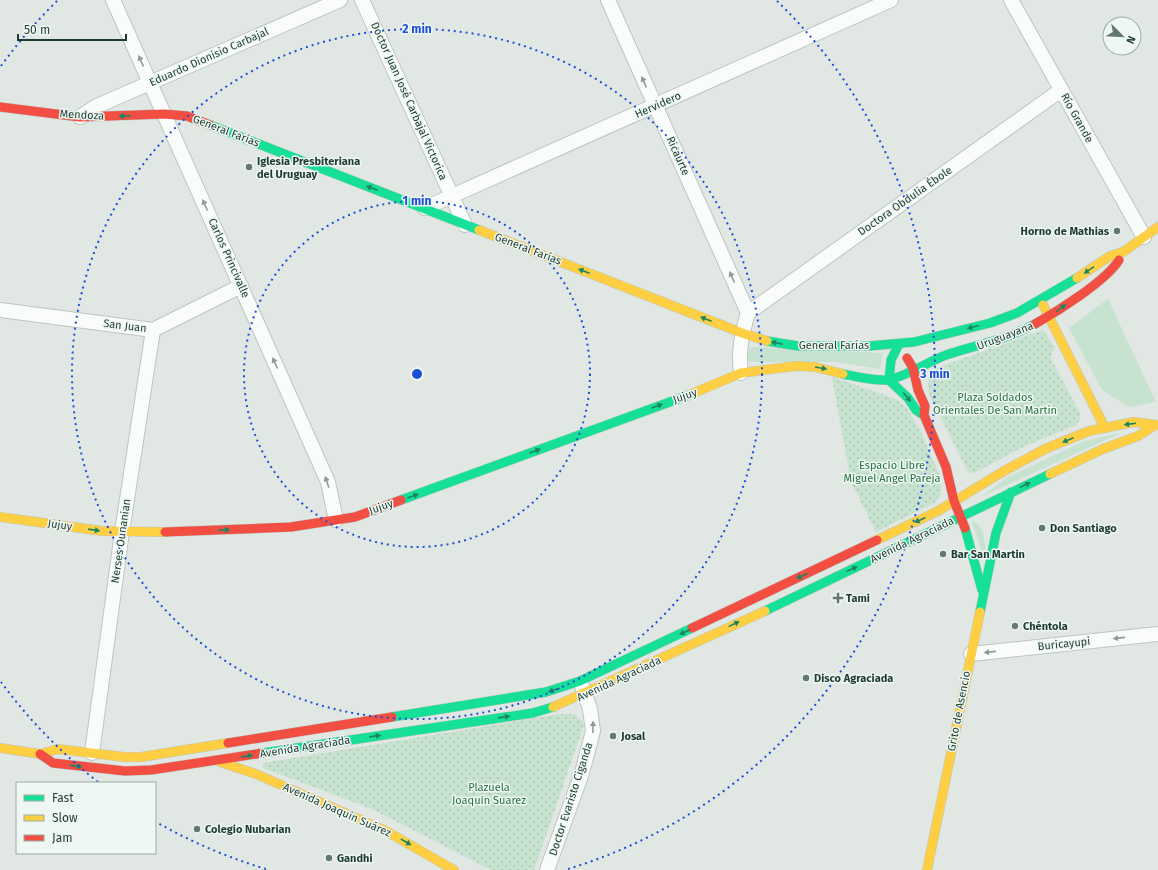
<svg xmlns="http://www.w3.org/2000/svg" width="1158" height="870" font-family="'Fira Sans',sans-serif">
<style>
.grass{fill:#c8e2d0}
.park{fill:url(#park-dots)}
.lines{fill:none;stroke-linecap:round;stroke-linejoin:round}
.street-casing{stroke:#bec5c1;stroke-width:16}
.fast-casing{stroke:#bdc5c2;stroke-width:10}
.slow-casing{stroke:#bdc5c2;stroke-width:10}
.jam-casing{stroke:#bdc5c2;stroke-width:10}
.street{stroke:#fafcfb;stroke-width:14}
.fast{stroke:#16e098;stroke-width:9}
.slow{stroke:#ffcf43;stroke-width:9}
.jam{stroke:#f24e42;stroke-width:9}
.oneway{fill:#8c9c97}
.oneway2{fill:#1a8560}
.ring{fill:none;stroke:#1d4ed8;stroke-width:2;stroke-dasharray:2 4}
.poi-dot{fill:#627871;stroke:#eef7f2;stroke-width:1.5}
.labels{text-anchor:middle;dominant-baseline:central;stroke-width:3;stroke-linejoin:round;paint-order:stroke}
.street-label{font-size:11px;fill:#1e3b33;stroke:#eef7f2}
.poi-label{font-size:11px;font-weight:bold;fill:#1e3b33;stroke:#eef7f2;text-anchor:start}
.park-label{font-size:11px;fill:#267442;stroke:#eef7f2}
.centre{fill:#1d4ed8;stroke:#eef7f2;stroke-width:2}
.ring-label{font-size:12px;text-anchor:middle;font-weight:bold;fill:#1d4ed8;stroke:#eef7f2;stroke-width:3;stroke-linejoin:round;paint-order:stroke}
</style>
<defs>
<pattern id="park-dots" width="8" height="8" patternUnits="userSpaceOnUse"><rect width="8" height="8" fill="#c8e2d0"/><path d="M2 2h.1M6 6h.1" fill="none" stroke="#abc3b3" stroke-width="1.8" stroke-linecap="round"/></pattern>
</defs>
<rect width="100%" height="100%" fill="#e1e8e4"/>
<g class="grass">
<path d="M1108 299 1156 402 1129 407 1102 390 1069 328Z"/>
<path d="M754 347 883 353 880 369 835 362H749L747 354 749 348Z"/>
<path d="M1123 432 981 497 1006 478 1082 442Z"/>
<path d="M973 521C987 527 985 551 986 563L972 523Z"/>
</g>
<g class="park">
<path d="M1043 330 1055 347 1050 357 1080 413V420L1076 425 1025 446 974 473 968 472 930 396C926 385 927 376 936 368Z"/>
<path d="M832 377 896 399 907 408 922 434 941 479V494L936 502 876 532 851 482Z"/>
<path d="M560 714H574L583 722V728L534 870H491L372 809 263 768V763Z"/>
</g>
<g class="lines">
<defs>
<g id="street">
<path d="M113 0 328 482 336 520"/>
<path d="M362 0 465 225"/>
<path d="M608 0 748 313"/>
<path d="M1011 0 1144 237"/>
<path d="M80 117 97 106 340 0"/>
<path d="M425 208 891 0"/>
<path d="M0 310 153 330 241 286"/>
<path d="M748 313 1061 90"/>
<path d="M741 373C738 351 742 333 748 313"/>
<path d="M971 654 1158 634"/>
<path d="M92 753 122 532 153 330"/>
<path d="M547 870 582 773 593 731 590 709 582 686"/>
</g>
<g id="fast">
<path d="M210 125 479 230"/>
<path d="M767 341 798 346H869L914 342 990 323 1017 313 1077 278"/>
<path d="M843 374C857 377 873 381 888 380 900 379 932 360 946 355 976 345 1008 339 1035 324"/>
<path d="M889 380 908 398 916 410 922 414"/>
<path d="M889 380 891 360 899 344"/>
<path d="M401 500 689 395"/>
<path d="M965 528 982 590"/>
<path d="M765 611 1050 474"/>
<path d="M980 612 996 533 1011 492"/>
<path d="M392 717 546 692 580 681 692 628"/>
<path d="M263 753 533 713 553 707"/>
</g>
<g id="slow">
<path d="M479 230 742 333 767 341"/>
<path d="M1077 278 1110 256 1123 252 1158 227"/>
<path d="M1043 305 1105 428"/>
<path d="M689 395 741 373 796 366 815 367 843 374"/>
<path d="M1050 474 1103 449 1138 436 1155 425"/>
<path d="M0 517 102 531 165 532"/>
<path d="M877 540 938 511 1004 471 1045 449 1089 431 1134 422 1158 425"/>
<path d="M553 707 765 611"/>
<path d="M0 748 40 754 58 749 124 757H141L228 743"/>
<path d="M220 762 256 774 386 831 454 870"/>
<path d="M927 870 980 612"/>
</g>
<g id="jam">
<path d="M0 107 80 117 164 114 187 116 210 125"/>
<path d="M1035 324C1058 311 1106 281 1119 260"/>
<path d="M907 358 913 368 918 390 925 406 924 415 946 467 954 501 965 528"/>
<path d="M165 532 291 527 355 517 401 500"/>
<path d="M692 628 877 540"/>
<path d="M228 743 392 717"/>
<path d="M40 754 53 763 125 771 151 770 263 753"/>
</g>
</defs>
<use href="#street" class="street-casing"/>
<use href="#fast" class="fast-casing"/>
<use href="#slow" class="slow-casing"/>
<use href="#jam" class="jam-casing"/>
<use href="#street" class="street"/>
<use href="#fast" class="fast"/>
<use href="#slow" class="slow"/>
<use href="#jam" class="jam"/>
</g>
<defs><path id="oneway-solid" d="M-6-.8H1V-3.2L6.5 0L1 3.2V.8H-6Z"/></defs>
<g class="oneway">
<use href="#oneway-solid" transform="translate(141 61) rotate(-114)"/>
<use href="#oneway-solid" transform="translate(644 82) rotate(-114)"/>
<use href="#oneway-solid" transform="translate(205 205) rotate(-114)"/>
<use href="#oneway-solid" transform="translate(732 277) rotate(-114)"/>
<use href="#oneway-solid" transform="translate(275 363) rotate(-114)"/>
<use href="#oneway-solid" transform="translate(327 482) rotate(-108)"/>
<use href="#oneway-solid" transform="translate(1119 638) rotate(174)"/>
<use href="#oneway-solid" transform="translate(990 652) rotate(174)"/>
<use href="#oneway-solid" transform="translate(593 727) rotate(-89)"/>
</g>
<g class="oneway2">
<use href="#oneway-solid" transform="translate(125 116) rotate(178)"/>
<use href="#oneway-solid" transform="translate(372 188) rotate(-159)"/>
<use href="#oneway-solid" transform="translate(1089 270) rotate(146)"/>
<use href="#oneway-solid" transform="translate(584 271) rotate(-159)"/>
<use href="#oneway-solid" transform="translate(1061 308) rotate(-36)"/>
<use href="#oneway-solid" transform="translate(706 319) rotate(-159)"/>
<use href="#oneway-solid" transform="translate(973 327) rotate(165)"/>
<use href="#oneway-solid" transform="translate(777 343) rotate(-168)"/>
<use href="#oneway-solid" transform="translate(821 368) rotate(10)"/>
<use href="#oneway-solid" transform="translate(907 397) rotate(50)"/>
<use href="#oneway-solid" transform="translate(657 406) rotate(-20)"/>
<use href="#oneway-solid" transform="translate(1130 424) rotate(173)"/>
<use href="#oneway-solid" transform="translate(1068 440) rotate(157)"/>
<use href="#oneway-solid" transform="translate(535 451) rotate(-20)"/>
<use href="#oneway-solid" transform="translate(1025 485) rotate(-26)"/>
<use href="#oneway-solid" transform="translate(413 496) rotate(-20)"/>
<use href="#oneway-solid" transform="translate(920 520) rotate(155)"/>
<use href="#oneway-solid" transform="translate(94 530) rotate(8)"/>
<use href="#oneway-solid" transform="translate(224 530) rotate(-2)"/>
<use href="#oneway-solid" transform="translate(852 569) rotate(-26)"/>
<use href="#oneway-solid" transform="translate(802 576) rotate(155)"/>
<use href="#oneway-solid" transform="translate(734 624) rotate(-26)"/>
<use href="#oneway-solid" transform="translate(685 632) rotate(155)"/>
<use href="#oneway-solid" transform="translate(554 690) rotate(162)"/>
<use href="#oneway-solid" transform="translate(504 717) rotate(-8)"/>
<use href="#oneway-solid" transform="translate(375 736) rotate(-9)"/>
<use href="#oneway-solid" transform="translate(247 756) rotate(-9)"/>
<use href="#oneway-solid" transform="translate(76 766) rotate(8)"/>
<use href="#oneway-solid" transform="translate(406 842) rotate(30)"/>
</g>
<g class="ring">
<circle cx="417" cy="374" r="173"/>
<circle cx="417" cy="374" r="345"/>
<path d="M266 869A518 518 0 0 1 158 823M98 782A518 518 0 0 1 1 682M1 66A518 518 0 0 1 57 1M777 1A518 518 0 0 1 568 869"/>
</g>
<g class="poi-dot">
<circle cx="249" cy="167" r="4"/>
<circle cx="1117" cy="231" r="4"/>
<circle cx="1042" cy="528" r="4"/>
<circle cx="943" cy="554" r="4"/>
<path d="M836 592h4v4h4v4h-4v4h-4v-4h-4v-4h4z"/>
<circle cx="1015" cy="626" r="4"/>
<circle cx="806" cy="678" r="4"/>
<circle cx="613" cy="736" r="4"/>
<circle cx="197" cy="829" r="4"/>
<circle cx="329" cy="858" r="4"/>
</g>
<g class="labels">
<g class="street-label">
<text transform="translate(209 57) rotate(-24)">Eduardo Dionisio Carbajal</text>
<text transform="translate(409 101) rotate(66)">Doctor Juan José Carbajal Victorica</text>
<text transform="translate(658 105) rotate(-24)">Hervidero</text>
<text transform="translate(82 115) rotate(3)">Mendoza</text>
<text transform="translate(1077 118) rotate(61)">Río Grande</text>
<text transform="translate(226 131) rotate(21)">General Farías</text>
<text transform="translate(678 156) rotate(66)">Ricaurte</text>
<text transform="translate(905 201) rotate(-35)">Doctora Obdulia Ébole</text>
<text transform="translate(528 249) rotate(21)">General Farías</text>
<text transform="translate(229 258) rotate(66)">Carlos Princivalle</text>
<text transform="translate(125 326) rotate(7)">San Juan</text>
<text transform="translate(1005 336) rotate(-21)">Uruguayana</text>
<text x="834" y="345">General Farías</text>
<text transform="translate(685 396) rotate(-20)">Jujuy</text>
<text transform="translate(381 507) rotate(-20)">Jujuy</text>
<text transform="translate(60 525) rotate(8)">Jujuy</text>
<text transform="translate(912 540) rotate(-26)">Avenida Agraciada</text>
<text transform="translate(121 541) rotate(-82)">Nerses Ounanian</text>
<text transform="translate(1064 644) rotate(-6)">Buricayupi</text>
<text transform="translate(619 679) rotate(-25)">Avenida Agraciada</text>
<text transform="translate(959 711) rotate(-79)">Grito de Asencio</text>
<text transform="translate(305 747) rotate(-9)">Avenida Agraciada</text>
<text transform="translate(571 799) rotate(-72)">Doctor Evaristo Ciganda</text>
<text transform="translate(337 810) rotate(24)">Avenida Joaquín Suárez</text>
</g>
<g class="poi-label">
<text x="257" y="161">Iglesia Presbiteriana<tspan x="257" dy="13">del Uruguay</tspan></text>
<text x="1109" y="231" text-anchor="end">Horno de Mathias</text>
<text x="1050" y="528">Don Santiago</text>
<text x="951" y="554">Bar San Martin</text>
<text x="846" y="598">Tami</text>
<text x="1023" y="626">Chéntola</text>
<text x="814" y="678">Disco Agraciada</text>
<text x="621" y="736">Josal</text>
<text x="205" y="829">Colegio Nubarian</text>
<text x="337" y="858">Gandhi</text>
</g>
<g class="park-label">
<text x="995" y="397">Plaza Soldados<tspan x="995" dy="13">Orientales De San Martín</tspan></text>
<text x="892" y="465">Espacio Libre<tspan x="892" dy="13">Miguel Angel Pareja</tspan></text>
<text x="489" y="787">Plazuela<tspan x="489" dy="13">Joaquin Suarez</tspan></text>
</g>
</g>
<circle cx="417" cy="374" r="6" class="centre"/>
<g class="ring-label">
<text x="417" y="33">2 min</text>
<text x="417" y="205">1 min</text>
<text x="935" y="378">3 min</text>
</g>
<rect x="16" y="782" width="140" height="72" fill="#eef7f2" stroke="#9baca6"/>
<rect x="24" y="795" width="20" height="6" fill="#16e098" stroke="#9baca6"/>
<text x="52" y="802" font-size="12" fill="#1e3b33">Fast</text>
<rect x="24" y="815" width="20" height="6" fill="#ffcf43" stroke="#9baca6"/>
<text x="52" y="822" font-size="12" fill="#1e3b33">Slow</text>
<rect x="24" y="835" width="20" height="6" fill="#f24e42" stroke="#9baca6"/>
<text x="52" y="842" font-size="12" fill="#1e3b33">Jam</text>
<g transform="translate(1122 36) rotate(114)"><circle r="19" fill="#eef7f2" stroke="#9baca6"/>
<path d="M0-3L7 15L0 10L-7 15Z" fill="#627871"/>
<text y="-6" font-size="11" font-weight="bold" text-anchor="middle" fill="#1e3b33">N</text>
</g>
<path d="M18 34v6h108v-6" fill="none" stroke="#1e3b33" stroke-width="2"/>
<text x="24" y="34" font-size="12" fill="#1e3b33" stroke="#eef7f2" stroke-width="3" paint-order="stroke">50 m</text>
</svg>
